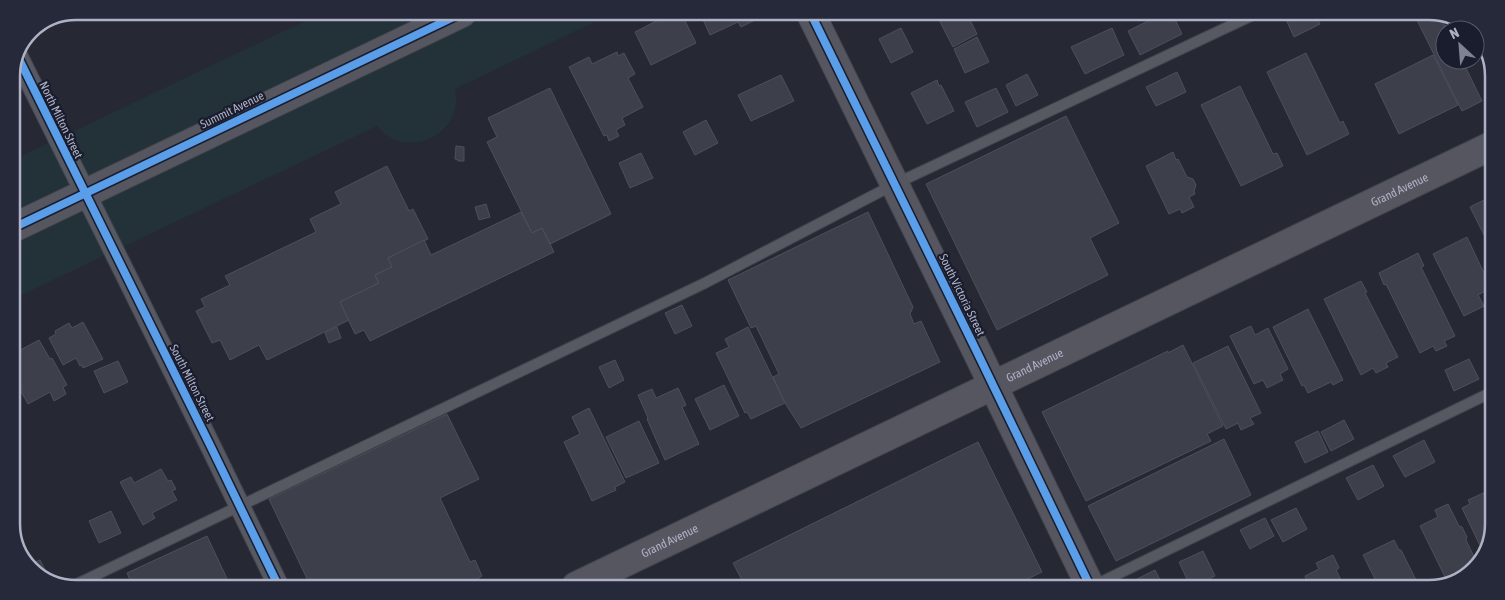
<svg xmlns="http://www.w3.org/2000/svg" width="1505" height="600" font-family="'Asap Condensed',sans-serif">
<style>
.green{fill:#233139}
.building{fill:#3d404a;stroke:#4e4f5c}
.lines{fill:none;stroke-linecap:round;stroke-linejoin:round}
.lane-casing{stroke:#42444c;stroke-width:12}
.street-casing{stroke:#42444c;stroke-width:22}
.secondary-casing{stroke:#42444c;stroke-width:30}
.lane{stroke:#565862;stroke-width:10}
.street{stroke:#565862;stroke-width:20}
.secondary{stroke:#555660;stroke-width:28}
.cycleway-casing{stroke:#191d2e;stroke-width:11}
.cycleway{stroke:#5a9eea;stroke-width:8}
.labels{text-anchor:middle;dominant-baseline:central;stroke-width:4.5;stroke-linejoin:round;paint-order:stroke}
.street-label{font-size:12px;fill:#afb2c6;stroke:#191d2e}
.rim{fill:none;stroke:#afb2c6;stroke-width:2.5}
</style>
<rect width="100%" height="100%" fill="#262833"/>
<path class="green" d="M324 12 613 13 455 89C465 135 406 162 377 126L11 300V161Z"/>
<g class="building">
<path d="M672 13H681L696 43 651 65 635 32Z"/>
<path d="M700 13 753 14H752L755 20 741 27 738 22 710 35Z"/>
<path d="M936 14H967L977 34 953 47Z"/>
<path d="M1160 15H1173L1182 34 1140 55 1128 31Z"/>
<path d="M1284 15 1316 16 1320 24 1294 37Z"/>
<path d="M1415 16H1440L1447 30H1445V60H1462L1482 101 1462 111Z"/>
<path d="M901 28 913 52 891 63 879 39Z"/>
<path d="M1112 28 1124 55 1085 74 1071 47Z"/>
<path d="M977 37 989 62 965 73 954 49Z"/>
<path d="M617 52 618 56 624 53 635 74 628 78 643 107 622 118 625 125 616 130 619 136 609 141 607 135 604 136 569 67 589 57 592 64Z"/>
<path d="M1306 53 1340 123 1343 121 1349 134 1307 155 1267 72Z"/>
<path d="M1433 55 1458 105 1399 134 1375 84Z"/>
<path d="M1177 72 1186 92 1156 106 1146 87Z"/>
<path d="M1027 74 1038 95 1016 106 1006 85Z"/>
<path d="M781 75 794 101 751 121 738 95Z"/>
<path d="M937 80 939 86 941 85 954 111 927 124 911 93Z"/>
<path d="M1240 86 1273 154 1277 153 1283 166 1241 186 1201 105Z"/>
<path d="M550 88 611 214 550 244 542 228 532 233 487 142 497 137 488 118Z"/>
<path d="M996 88 1008 112 977 127 965 102Z"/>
<path d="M1066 116 1119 223 1090 238 1108 275 997 330 926 184Z"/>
<path d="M706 120 718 143 695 155 683 132Z"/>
<path d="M456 146 464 147V161H458V160L455 159Z"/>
<path d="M1173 152 1176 160 1178 159 1187 177 1193 179 1196 185 1194 191 1195 194 1189 197 1194 207 1182 213 1180 209 1169 214 1146 166Z"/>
<path d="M641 153 653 178 630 188 619 163Z"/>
<path d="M387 166 409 211 413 209 428 239 388 258 392 267 375 275 379 283 340 302 349 320 267 360 259 345 230 360 220 340 212 343 196 311 205 307 201 299 230 285 225 276 316 232 310 219 341 204 335 192Z"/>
<path d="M1492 196V251L1470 207Z"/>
<path d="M486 204 490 217 479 220 475 207Z"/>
<path d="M521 212 532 233 542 228 554 252 370 341 364 330 355 334 340 302 379 283 375 275 392 267 388 258 424 240 431 255Z"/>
<path d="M868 212 913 307 910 314 914 324 921 321 940 362 801 428 785 403 773 377 779 374 756 326 751 328 728 280Z"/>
<path d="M1467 237 1491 288 1478 295 1484 306 1464 316 1433 254Z"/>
<path d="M1418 253 1424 266 1421 267 1455 336 1444 341 1447 346 1436 351 1433 346 1420 353 1386 284 1384 285 1379 273Z"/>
<path d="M1361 281 1367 292 1365 293 1398 357 1386 363 1388 367 1376 373 1373 368 1361 375 1324 299Z"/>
<path d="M682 305 692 326 675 334 665 313Z"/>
<path d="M1308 309 1343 380 1333 385 1331 382 1308 393 1304 385 1302 386 1273 327Z"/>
<path d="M83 322 103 359 83 368 82 365 80 366 76 358 63 365 49 338 56 334 55 331 69 323 72 328Z"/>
<path d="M1251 326 1255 335 1268 328 1288 369 1280 374 1283 380 1267 388 1263 380 1254 384 1230 336Z"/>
<path d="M337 327 341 338 329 343 325 333Z"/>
<path d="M748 327 785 403 751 419 747 412 745 413 716 353 729 347 725 339Z"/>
<path d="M39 340 50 359 52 358 67 385 63 387 66 394 54 401 50 392 28 404 11 374V370L14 368 11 363V355Z"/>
<path d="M1183 345 1223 426 1207 434 1211 441 1086 501 1042 412 1168 351V353Z"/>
<path d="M1228 346 1261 413 1250 418 1254 424 1241 430 1238 423 1226 429 1193 363Z"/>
<path d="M1469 359 1479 379 1454 391 1445 370Z"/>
<path d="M615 360 624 380 609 388 599 367Z"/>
<path d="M118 361 128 382 104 393 94 371Z"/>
<path d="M724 385 739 416 710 430 695 399Z"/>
<path d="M678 388 686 405 682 407 699 444 665 460 647 419 648 418 638 395 652 389 656 398Z"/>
<path d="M589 408 625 482 615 487 616 490 592 501 564 442 580 434 572 417Z"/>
<path d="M447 414 479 479 440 498 470 562 475 560 482 576 478 578 480 582 473 585H310L269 499Z"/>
<path d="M1344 420 1354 439 1331 451 1321 432Z"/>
<path d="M639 421 659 463 626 478 606 437Z"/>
<path d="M1318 431 1328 452 1305 463 1295 442Z"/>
<path d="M1224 439 1251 495 1116 561 1088 506Z"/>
<path d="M1424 440 1435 462 1405 477 1393 456Z"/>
<path d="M978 442 1042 572 1011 587 745 586 733 563Z"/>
<path d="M1373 465 1384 486 1358 500 1346 478Z"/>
<path d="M161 469 168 481 171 480 176 489 172 491 177 500 152 513 155 518 143 525 120 482 131 477 134 483Z"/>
<path d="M1490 490 1489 549 1484 554 1462 508 1470 504 1468 500Z"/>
<path d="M1448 504 1459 526 1462 527 1467 537 1466 540 1477 563 1468 574 1448 583 1420 526 1438 517 1435 510Z"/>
<path d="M1296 508 1307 529 1283 542 1271 520Z"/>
<path d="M111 511 121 533 99 543 89 521Z"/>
<path d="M1265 518 1274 536 1250 549 1240 530Z"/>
<path d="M207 536 230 585 132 584 127 573Z"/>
<path d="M1394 540 1399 550H1401L1419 586 1417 589H1380L1363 555Z"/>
<path d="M1203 551 1215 576 1191 588 1179 562Z"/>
<path d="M1333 555 1339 568 1336 570 1345 588H1301L1308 584 1305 576 1319 569 1316 563Z"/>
<path d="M26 560 29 565 40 560 47 574 42 577 24 563V561Z"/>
<path d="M1155 570 1164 588H1129L1127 584Z"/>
</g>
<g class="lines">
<defs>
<g id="lane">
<path d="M77 584 705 283 895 184 1253 15"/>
<path d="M1091 587 1490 393"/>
</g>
<path id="street" d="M18 57 211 447 278 585"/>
<g id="secondary">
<path d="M811 14 976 350 1091 588"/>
<path d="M11 229 462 13"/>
<path id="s1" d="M576 586 1493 145"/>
</g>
</defs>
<use href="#lane" class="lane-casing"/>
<use href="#street" class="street-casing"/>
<use href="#secondary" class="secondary-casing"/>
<use href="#lane" class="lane"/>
<use href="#street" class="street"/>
<use href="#secondary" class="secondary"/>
<defs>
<g id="cycleway">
<path d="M811 14 976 350 1091 588"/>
<path d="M18 57 211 447 278 585"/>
<path d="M11 229 462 13"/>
</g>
</defs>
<use href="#cycleway" class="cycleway-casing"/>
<use href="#cycleway" class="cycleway"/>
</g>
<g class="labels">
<g class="street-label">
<text transform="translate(232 110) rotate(-26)">Summit Avenue</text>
<text transform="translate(61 120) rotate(64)">North Milton Street</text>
<text stroke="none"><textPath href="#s1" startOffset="914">Grand Avenue</textPath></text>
<text transform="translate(962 295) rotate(64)">South Victoria Street</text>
<text stroke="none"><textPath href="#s1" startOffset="509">Grand Avenue</textPath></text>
<text transform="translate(192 383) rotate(63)">South Milton Street</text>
<text stroke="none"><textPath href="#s1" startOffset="104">Grand Avenue</textPath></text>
</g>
</g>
<path d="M0 0H1505V600H0ZM76 20H1429A56 56 0 0 1 1485 76V524A56 56 0 0 1 1429 580H76A56 56 0 0 1 20 524V76A56 56 0 0 1 76 20Z" fill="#25293a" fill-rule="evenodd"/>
<path class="rim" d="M76 20H1429A56 56 0 0 1 1485 76V524A56 56 0 0 1 1429 580H76A56 56 0 0 1 20 524V76A56 56 0 0 1 76 20Z"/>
<g transform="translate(1460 45) rotate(334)"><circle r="24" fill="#191d2e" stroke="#55596b"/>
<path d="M0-4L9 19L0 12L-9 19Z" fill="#7f8293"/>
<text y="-8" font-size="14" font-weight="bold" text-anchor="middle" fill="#afb2c6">N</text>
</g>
</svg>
